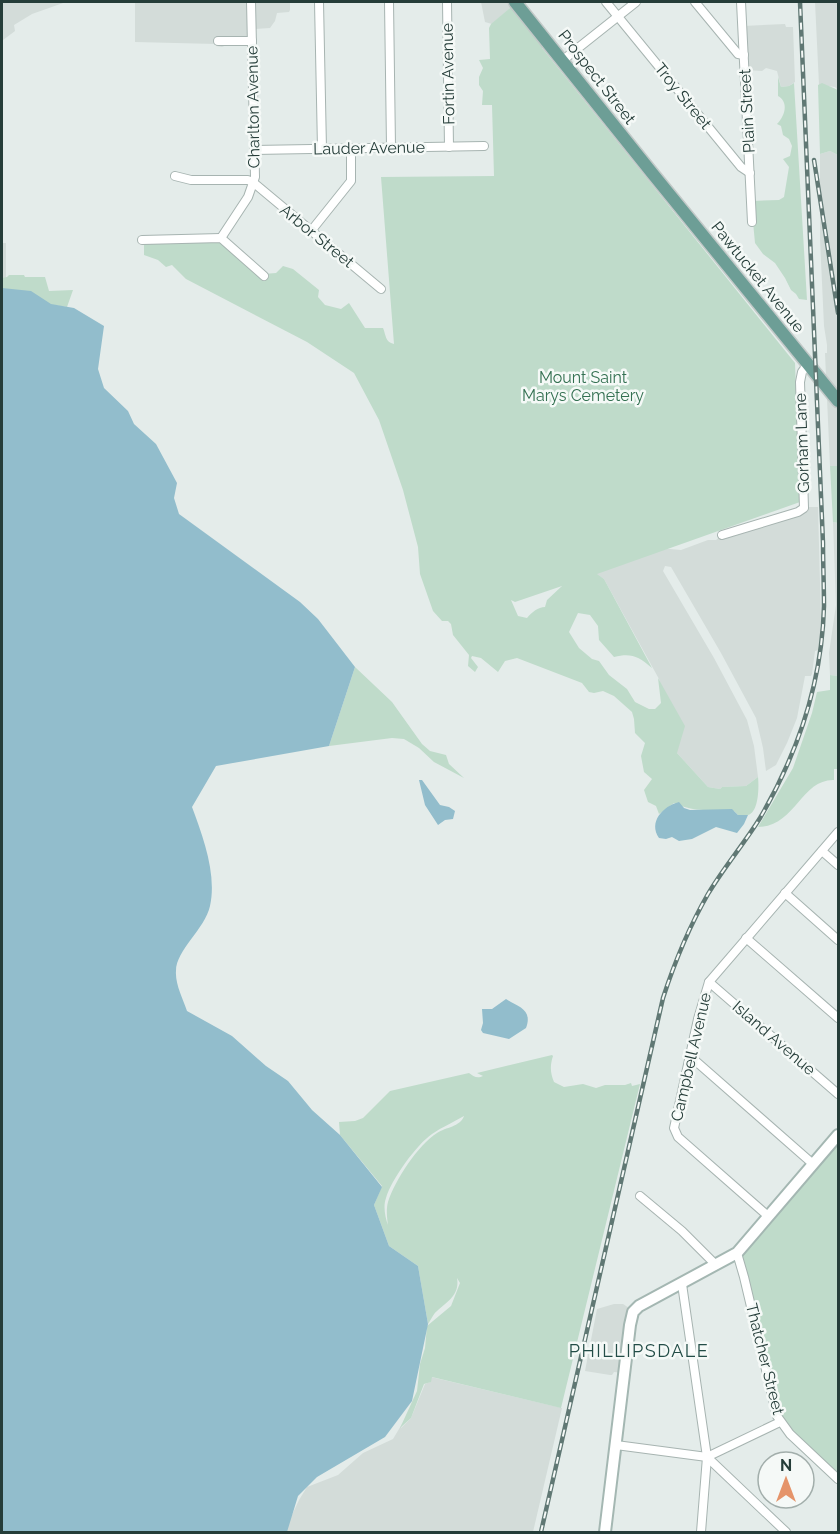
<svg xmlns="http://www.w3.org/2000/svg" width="840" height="1534" font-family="Raleway,sans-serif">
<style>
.built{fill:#d3dcd9}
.green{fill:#bfdbca;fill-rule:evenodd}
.water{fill:#92bdcc}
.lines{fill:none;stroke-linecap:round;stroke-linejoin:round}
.minor-casing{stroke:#a7b4b1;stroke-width:10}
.secondary-casing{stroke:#a4b7b2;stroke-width:14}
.primary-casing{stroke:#c2c9c8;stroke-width:15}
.minor{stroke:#fff;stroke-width:8}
.secondary{stroke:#fff;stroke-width:10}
.primary{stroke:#6d9e96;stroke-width:12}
.rail-casing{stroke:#607874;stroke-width:4.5}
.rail{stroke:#f5f9f7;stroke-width:2;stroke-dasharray:7;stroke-linecap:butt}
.labels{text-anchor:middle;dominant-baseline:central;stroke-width:5;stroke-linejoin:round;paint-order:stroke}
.street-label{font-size:16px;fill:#253d39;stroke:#f5f9f7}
.park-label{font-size:16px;fill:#337051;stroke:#f5f9f7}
.neighbourhood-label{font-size:18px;letter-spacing:1.5px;fill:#234d47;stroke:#f5f9f7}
</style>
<rect width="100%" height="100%" fill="#e4ecea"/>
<g class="built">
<path d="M2 2H66L32 14 14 25 15 31 3 40 2 47Z"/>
<path d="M135 2H290V10L289 12 277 13 275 21 270 28 255 29 254 44H229L222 47 216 46V44L135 42Z"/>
<path d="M481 2H515L516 3 492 24 485 22Z"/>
<path d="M815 2H838V90L835 87 819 85Z"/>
<path d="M785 24 786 27H793L795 82 789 86 781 87 777 71 766 68 762 71 746 70 743 26Z"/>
<path d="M830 151 838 155V466H830L825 353H827V345L824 326 820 239V154Z"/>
<rect x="2" y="243" width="4" height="35"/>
<path d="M804 507H818L821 620 819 650 815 651 812 674 811 676H805L797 718 787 743 776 765 766 771 763 748 756 718 721 653 671 567 665 566 663 571 714 658 747 720 754 746 758 777 746 786 722 787 720 789 708 787 677 753 659 679 604 579 593 572 647 547 681 550 708 540H716L724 533Z"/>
<path d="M833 522 838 523V676L830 675 829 653 836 605Z"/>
<path d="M614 1304H623L629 1308 632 1312 624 1373 614 1372 612 1375H610L585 1371 597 1309Z"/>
<path d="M431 1377 562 1408 533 1532H284L299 1500 307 1487 338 1475 363 1453 393 1439 402 1424 401 1428 411 1418 425 1384 430 1382Z"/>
</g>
<g class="green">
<path d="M516 3 548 43 542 48 795 363 800 502 597 574 604 579 652 668C638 656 631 653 614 657L599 640 598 626 590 615 578 613 569 632 579 648 592 659 599 661 609 675 627 689 635 702 649 709H655L661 703 658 678 685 726 677 753 708 787 720 789 722 787 746 786 758 777C759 786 759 812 748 815 745 816 741 815 738 815L734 811C711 809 696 813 674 803L659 814 656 806 648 802 644 790 652 779 644 772 641 756 645 743 635 733 634 719 632 712 614 696 603 691 594 693 589 692 582 683 517 658 505 661 498 672 481 658 472 656 471 658 478 667 475 672 468 666 469 655 453 635 451 624 448 621H442L433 611 420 574 418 547 403 490 379 420 354 373 307 342 186 279 172 265 166 267 158 260 144 255V243L220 240 263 274 276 273 283 266 293 269 319 290 318 297 325 305 341 309 349 303 365 328H383C386 335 385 342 394 344L381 177 494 176 492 105H482L483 91 479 85V77L483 68 479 60 490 59 489 28 491 24ZM562 586 547 600 545 607C538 607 532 612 527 618L518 616 511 600 515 602Z"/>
<path d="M778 77 781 87 789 86 794 83 807 300 799 299 796 294 791 290 785 278 775 263 763 254 755 243 751 201 779 200 784 197 789 167 783 159 790 156 792 146 789 139 783 135 781 126 777 124C785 116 789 102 778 96Z"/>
<path d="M822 83 838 90V155L830 151 820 154 818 85Z"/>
<path d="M9 275H24L25 277H45L49 291 73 290 67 307 2 298V278L7 277Z"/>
<path d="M830 466H838V523L833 522Z"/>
<path d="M355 667 392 702 422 744 430 751 446 755 449 764 464 778 434 762 419 748 404 739 392 738 329 746Z"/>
<path d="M830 675 838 676V769H834V780C801 779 795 827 758 827L793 768 812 713 817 692 830 690Z"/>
<path d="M552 1055 553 1056C550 1065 550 1073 554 1082L564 1087 583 1084 596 1088 605 1085H625L631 1083 632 1086 640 1084 561 1408 432 1377 431 1382 424 1384 411 1418 400 1428 417 1391 420 1364 425 1348 427 1326 451 1306 460 1283 457 1278C460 1295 447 1302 437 1311 433 1314 431 1320 428 1324L418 1266 389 1246 374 1205 382 1186 340 1135 339 1122 355 1121 363 1118 390 1091 469 1073C473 1076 477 1079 483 1076L477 1073ZM464 1116C460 1127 446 1127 437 1133 418 1145 395 1180 388 1202 386 1209 387 1218 388 1225 385 1217 383 1206 386 1198 391 1180 417 1144 432 1134 442 1127 454 1122 464 1116Z"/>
<path d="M838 1140V1485L817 1466 779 1424 737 1256Z"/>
</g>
<g class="water">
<path d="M2 288 31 291 51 304 74 308 104 326 98 369 104 388 128 411 134 424 156 444 177 483 174 498 179 514 300 602 318 619 355 667 329 746 216 766 192 807C203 837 217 874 210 906 205 929 176 950 176 971 175 984 183 999 187 1011L232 1036 266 1066 288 1081 312 1110 340 1135 382 1187 374 1205 389 1246 418 1266 428 1324 412 1401 385 1437 317 1477 298 1496 287 1532H2Z"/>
<path d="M419 780H422L440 805 449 807 455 811 453 819 445 820 438 825 425 805Z"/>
<path d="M679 802 684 808 690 810 732 809 738 815H748L744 824 737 833 716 827 692 839 679 841 672 837 666 839 659 838C648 822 663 806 679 802Z"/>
<path d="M506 999C518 1007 533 1009 526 1028L509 1039 483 1033 481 1030 483 1023 482 1009H492Z"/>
</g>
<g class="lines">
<defs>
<g id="minor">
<path d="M319 2 322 149"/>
<path d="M389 2 391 147"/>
<path d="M447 2 449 147"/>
<path d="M606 2 741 167 750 173"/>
<path d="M695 2 738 54 744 55"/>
<path d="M741 2 752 222"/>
<path d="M218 41H252"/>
<path d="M563 60 636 2"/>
<path d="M254 150 484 146"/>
<path d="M175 176 191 180H248L254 183 381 289"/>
<path d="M311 231 351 181V148"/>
<path d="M221 238 248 197 255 177 251 2"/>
<path d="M142 240 221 238 264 276"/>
<path d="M722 535 798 512 804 508 800 382 802 372 807 365"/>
<path d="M822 851 838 865"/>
<path d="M785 893 838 940"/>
<path d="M746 938 838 1018"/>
<path d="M709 982 838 1094"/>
<path d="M691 1057 813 1164"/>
<path d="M640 1196 682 1231 716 1265"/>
<path d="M768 1216 678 1137 674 1128 676 1119 698 1019 709 982 838 832"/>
<path d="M737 1253 744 1277 777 1416 790 1434 838 1479"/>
<path d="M682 1284 707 1457 701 1532"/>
<path d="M616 1445 707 1457 780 1422"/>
<path d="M707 1457 786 1532"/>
</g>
<path id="secondary" d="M605 1532 630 1325 633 1312 639 1306 737 1253 838 1135"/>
<path id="primary" d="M515 2 652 173 838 401"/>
</defs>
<use href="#minor" class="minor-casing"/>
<use href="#secondary" class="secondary-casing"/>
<use href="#primary" class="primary-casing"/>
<use href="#minor" class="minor"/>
<use href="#secondary" class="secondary"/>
<use href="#primary" class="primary"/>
<defs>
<g id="rail">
<path d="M814 160 838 313"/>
<path d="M541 1532 663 998C675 961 689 927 708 894 724 867 744 844 760 818 798 753 822 682 824 606 824 585 823 564 823 543L800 2"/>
</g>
</defs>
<use href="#rail" class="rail-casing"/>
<use href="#rail" class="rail"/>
</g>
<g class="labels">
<g class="street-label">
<text transform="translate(448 74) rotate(-91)">Fortin Avenue</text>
<text transform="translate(597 77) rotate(52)">Prospect Street</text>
<text transform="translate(683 96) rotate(51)">Troy Street</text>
<text transform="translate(253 107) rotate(-91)">Charlton Avenue</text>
<text transform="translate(747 111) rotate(-93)">Plain Street</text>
<text transform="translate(369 148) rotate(-1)">Lauder Avenue</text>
<text transform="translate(317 236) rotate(39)">Arbor Street</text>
<text transform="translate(758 277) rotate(51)">Pawtucket Avenue</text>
<text transform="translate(802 443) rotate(-92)">Gorham Lane</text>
<text transform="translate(774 1038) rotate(41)">Island Avenue</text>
<text transform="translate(691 1057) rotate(-77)">Campbell Avenue</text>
<text transform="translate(765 1359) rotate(76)">Thatcher Street</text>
</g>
<g class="park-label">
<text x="583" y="377">Mount Saint<tspan x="583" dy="18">Marys Cemetery</tspan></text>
</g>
<g class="neighbourhood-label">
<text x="639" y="1350">PHILLIPSDALE</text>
</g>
</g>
<rect width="840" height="1534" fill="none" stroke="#253d39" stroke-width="6"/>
<g transform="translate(786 1480)"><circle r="28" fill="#f5f9f7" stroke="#a2aeab" stroke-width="1.5"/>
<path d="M0-4.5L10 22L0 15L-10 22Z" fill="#e5946a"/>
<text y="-9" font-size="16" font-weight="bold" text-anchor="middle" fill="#253d39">N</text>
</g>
</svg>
